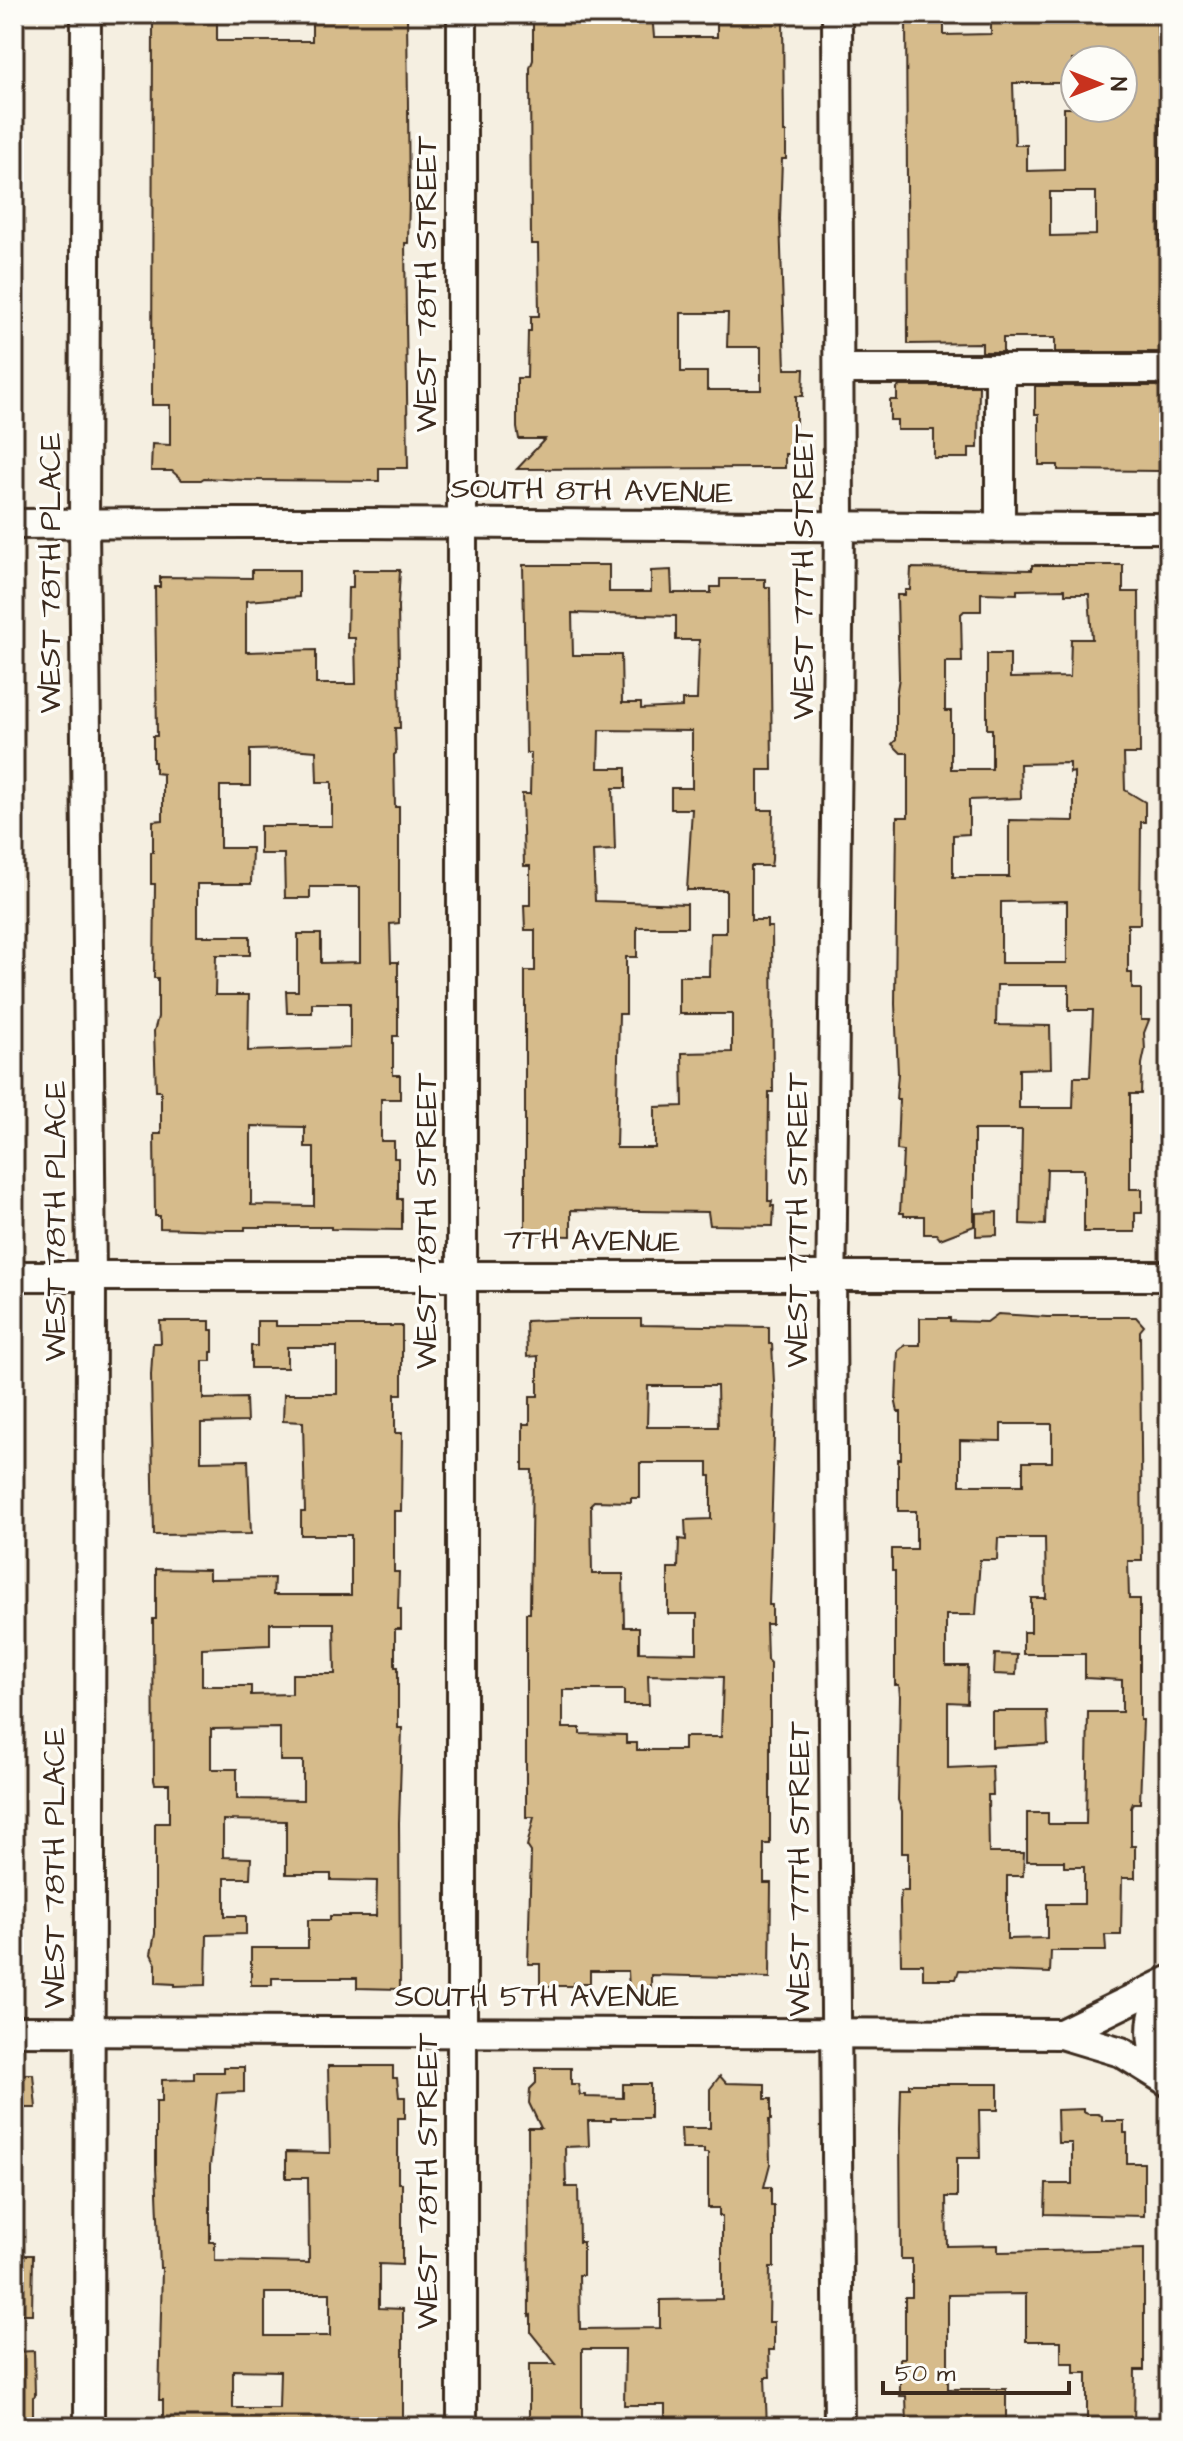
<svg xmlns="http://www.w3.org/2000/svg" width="1183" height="2441" font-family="'Architects Daughter',sans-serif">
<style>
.building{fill:#d6bb8b;stroke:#3b2a1e;stroke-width:2;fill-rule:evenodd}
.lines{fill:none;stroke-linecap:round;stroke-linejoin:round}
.minor-casing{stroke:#3b2a1e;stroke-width:34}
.minor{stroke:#fdfcf7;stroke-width:28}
.labels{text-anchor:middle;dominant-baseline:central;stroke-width:7;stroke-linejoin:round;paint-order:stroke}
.street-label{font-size:30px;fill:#3b2a1e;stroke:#fdfcf7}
</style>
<rect width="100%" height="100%" fill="#f5efe1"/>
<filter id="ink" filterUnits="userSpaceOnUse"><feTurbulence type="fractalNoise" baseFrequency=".0125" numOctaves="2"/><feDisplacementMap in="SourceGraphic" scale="16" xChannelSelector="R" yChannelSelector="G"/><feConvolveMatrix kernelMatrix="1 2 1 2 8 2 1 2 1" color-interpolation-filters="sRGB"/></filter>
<g filter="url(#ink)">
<g class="building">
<path d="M533 14H577V21H614L616 14H652L654 37H717V14H783L784 132H786V159H782L780 219 785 369H804L803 396H796V454H785V468L517 469 545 439H519L517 428V378H527L528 331H531V316H539L538 244H531L530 68 533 60ZM681 313H728L727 347H761V390H707V372H681Z"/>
<path d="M912 14H944V35L991 34V14H1156L1160 70V352H1055V338H1003V352H982V343L908 344 906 16H912ZM1072 60H1123V108H1064V170L1027 171V145H1015L1013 83H1072ZM1050 192H1096V235L1050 236Z"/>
<path d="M407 16 409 199 408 243H405L408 468H379V481L244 480 204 478 201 480H182L172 471H151L152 444 170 445V405H152L153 17H177V21H217V41H312V18Z"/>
<path d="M900 386H979L978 448H969V458H934V430H897V420H890V400H897V388Z"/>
<path d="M1035 386H1169V448H1160V471L1058 470V465H1039V414H1035Z"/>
<path d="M523 565H609V592H651V571L671 570 672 593H711V587H720V579H765V587H770L772 770H758V810H773L772 860 771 866H751V920H767V927H772L773 1092H769L768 1201H772L771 1206H774L773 1226 710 1225 708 1212 571 1210V1236L525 1235V971H535V930H525L524 905H530V866H524L522 794H530L531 753H526ZM572 613 676 616V640H699L697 700H682V707L641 709V703H622L621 655H573ZM599 730 692 731V788H671V809H692L687 890H726V933H710L709 976H679V1014H732V1052L682 1053 683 1106 655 1107V1148H616L619 1014H626V957H637V927H687V904L595 901 593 851 615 850 613 788H626V768H598Z"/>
<path d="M1032 565H1123V592H1139L1140 754H1124L1125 790 1145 802V822H1141L1140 924H1128V973H1132V989H1141V1020H1149L1144 1033 1145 1050 1142 1064 1141 1094H1130V1189H1142V1213H1135V1232H1084V1169H1047L1045 1225 1020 1224 1022 1130H974V1226L940 1239 936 1234H924V1216H904V1213H900L903 1151 897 1150 899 1099H896L898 1074 895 1004 897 817H908V753H901L892 744 896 740V696L899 678 897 595H905V590H910L911 568 1032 570ZM1065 589V594H1089L1092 639H1071L1070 677 1010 678V654H987V729H992V769H951V711H945V662H962L961 614 964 611H981V593L1017 594V590ZM1070 763V773L1074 772V821L1009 820V877H953V835L969 834V800L1021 798 1020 764ZM1067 901V963H1001V902ZM997 985H1069V1010H1093L1090 1077H1074L1073 1108H1019V1069L1051 1068 1050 1026 996 1025Z"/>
<path d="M252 570H299V597L246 601V652L316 650V684H356L355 638H347L348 588H353V570H400L398 607 400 728H395L396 753 394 755 395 807H399V923L390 924 391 962H398V1036H393V1075H400V1099H381V1141H394V1158H398V1199H402V1230L331 1229V1227H245V1230H223L160 1228V1216H155L154 1134H161V1091H156L154 1031 158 1017V978H154L155 884H151V852H153V821L163 820V774L155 773V762H153V736H157L155 587H160V577L252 578ZM291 749 316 751 317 782H332V826H260V854H284L285 898H310V887H360V962L321 963V934H298V991H286L287 1013H312V1003H350V1048L248 1051 249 995H215L216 955H250V936H197V884H251L252 848H220V786H250V750ZM251 1126 305 1127V1147H314V1206L251 1205Z"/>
<path d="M997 1212V1235L976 1236V1213Z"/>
<path d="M998 1314 1047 1317H1136L1144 1326 1140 1331 1142 1561H1128L1129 1599H1140V1720H1143L1140 1803H1133L1131 1808V1846H1135V1878H1122L1121 1935H1105L1106 1951H1051L1050 1973 959 1970 956 1979H923V1964H901L900 1902 901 1891H908V1853H902V1811L898 1800 900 1696 899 1685H895V1571H892V1549H916V1511H898V1459H901V1412H898L896 1403 898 1351 905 1345H920V1318H950V1321L987 1322ZM1001 1424H1052V1462H1023V1485H960V1440L1001 1441ZM998 1538H1045L1046 1598H1031V1632H1023V1654H1085V1678L1122 1680V1712H1088L1086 1824H1048V1813H1027V1861H1064V1867H1084V1904H1047V1938L1007 1939V1876H1023L1024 1853H989L988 1795H993L992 1766 948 1768V1702L967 1703 968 1666H946V1615H976L980 1560H997Z"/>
<path d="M575 1319H641V1325L769 1327V1344H772L775 1402 769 1605H772V1624H766L767 1660 770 1663V1844H764V1883H771L770 1978 651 1975V1989L629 1990 628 1971H590V1983H573V1986H540V1964H528L531 1852 527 1846 534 1817H526V1613H530L532 1470H523V1424H530V1396H538V1356L527 1357 526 1321ZM648 1386H717L718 1427H647ZM640 1463H708V1476H711V1519L685 1520 686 1540 679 1539 678 1568H668V1614H697V1653L639 1652V1627H624L623 1574H592L591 1504 594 1501 631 1502V1498H640ZM648 1675 723 1677 721 1737H684V1750H637V1743H626V1735L580 1734V1728H563V1690H624V1705H649Z"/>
<path d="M160 1321H210V1330H213V1352H211V1361H203V1399L246 1398 247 1422 201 1423V1461L248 1460 251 1534 154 1535 151 1375 153 1343H161Z"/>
<path d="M257 1321H276V1326H402V1394H395V1433H402L401 1511H394V1572H399L398 1609H401V1629H395V1667H398V1728H402L399 1823 400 1989 357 1988V1978H272V1985H251V1948H308V1920H330V1916H376L377 1881 331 1880V1874H286V1821L223 1820V1857L251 1858 250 1878H225V1916H246V1934L207 1935 206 1985 175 1986V1984L156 1983V1964L151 1954 155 1934V1823H169V1784H155L154 1780 153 1619H156V1569L209 1570V1579L274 1578 273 1595H351V1535H301V1512H305L303 1422 283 1421 284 1394H337V1347H287V1368H251V1346H257ZM270 1623H334L335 1674H292V1694L251 1695V1686H202V1648L270 1645ZM280 1728V1761H303V1800L237 1799V1769H211V1729Z"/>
<path d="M995 1654 1017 1655 1016 1675 994 1674Z"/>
<path d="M992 1711H1047L1048 1744 992 1747Z"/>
<path d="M328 2066H393V2078H397L399 2097H405V2118H398V2183H402V2265L379 2264V2308L403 2309V2427H163V2400H159L162 2268H160L156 2167V2101H162V2080L194 2079V2072H224V2067H244V2092L217 2093 210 2167V2242H215V2261L309 2263 308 2178H286V2152L330 2153ZM265 2293H330V2336H265ZM233 2370 280 2371 279 2408H233Z"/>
<path d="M536 2068H571V2084H578L580 2095H585V2097L623 2098V2084H650V2118H611V2121H588L589 2146 565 2147 566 2187H578L579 2242H583V2275H579L580 2329 660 2328V2300L722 2299V2216H719V2208H708V2153H704V2149H682L681 2128H710V2089L720 2076 726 2083 765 2084V2099H771V2120H769L770 2164 764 2187H771V2206H774V2267H770L769 2322H774V2350H769L770 2377H765L767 2427H665V2405H624L625 2349H582V2427H529V2364H556L531 2333V2315L529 2316 528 2128H541L529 2103 530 2089 536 2083Z"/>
<path d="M14 2074H33L36 2108H14Z"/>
<path d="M909 2084H998V2110H979L980 2158H957V2197H946L947 2246 998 2245V2252L1144 2249V2370H1135L1134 2427H1087V2373H1074V2363H1061V2341H1026V2294L948 2295V2389H1006V2427H907L906 2396H900V2358H905V2297H912V2259H901L900 2128 901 2088H909Z"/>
<path d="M1083 2109V2112L1088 2114H1098L1102 2116V2121H1124V2133H1127V2163H1144V2216L1045 2214 1046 2184H1072V2143H1058L1057 2110Z"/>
<path d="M14 2255H33L32 2314H14Z"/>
<path d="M34 2351 35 2396 33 2397V2427H14V2352Z"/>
</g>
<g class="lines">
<defs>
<g id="minor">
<path d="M86 14 84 523 91 1277 89 2427"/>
<path d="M462 14V2427"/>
<path d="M837 14 839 528 831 1311 839 2427"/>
<path d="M839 369H1169"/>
<path d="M14 524C399 520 784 528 1169 528"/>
<path d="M1000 528V369"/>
<path d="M14 1276H1169"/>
<path d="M1169 1986C1145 2014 1148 2051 1169 2079"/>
<path d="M14 2031 1061 2034 1121 2052 1169 2082"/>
<path d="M1061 2034 1169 1981"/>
</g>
</defs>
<use href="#minor" class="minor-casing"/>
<use href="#minor" class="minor"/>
</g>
</g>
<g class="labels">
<g class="street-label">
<text transform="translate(427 284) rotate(-90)">WEST 78TH STREET</text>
<text transform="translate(592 491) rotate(1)">SOUTH 8TH AVENUE</text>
<text transform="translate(804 572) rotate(-90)">WEST 77TH STREET</text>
<text transform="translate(51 573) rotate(-90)">WEST 78TH PLACE</text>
<text transform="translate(798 1220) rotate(-90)">WEST 77TH STREET</text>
<text transform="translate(56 1221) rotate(-90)">WEST 78TH PLACE</text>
<text transform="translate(427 1221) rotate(-90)">WEST 78TH STREET</text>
<text transform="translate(592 1241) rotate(1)">7TH AVENUE</text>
<text transform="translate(55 1868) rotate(-90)">WEST 78TH PLACE</text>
<text transform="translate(800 1869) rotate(-90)">WEST 77TH STREET</text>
<text x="537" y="1997">SOUTH 5TH AVENUE</text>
<text transform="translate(428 2181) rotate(-90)">WEST 78TH STREET</text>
</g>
</g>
<rect width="1183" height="2441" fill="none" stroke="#fdfcf7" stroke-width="48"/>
<rect x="24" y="24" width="1135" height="2393" fill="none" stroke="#3b2a1e" stroke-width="3" filter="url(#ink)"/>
<g transform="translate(1099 84) rotate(90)"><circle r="38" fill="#fdfcf7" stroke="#afa8a0" stroke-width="2"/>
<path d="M0-6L14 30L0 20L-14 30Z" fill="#c8321e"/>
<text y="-12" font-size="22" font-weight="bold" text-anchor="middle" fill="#3b2a1e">N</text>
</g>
<path d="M883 2381v12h186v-12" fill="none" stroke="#3b2a1e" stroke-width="4"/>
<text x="895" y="2381" font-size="24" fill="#3b2a1e" stroke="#fdfcf7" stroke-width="6" paint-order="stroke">50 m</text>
</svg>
